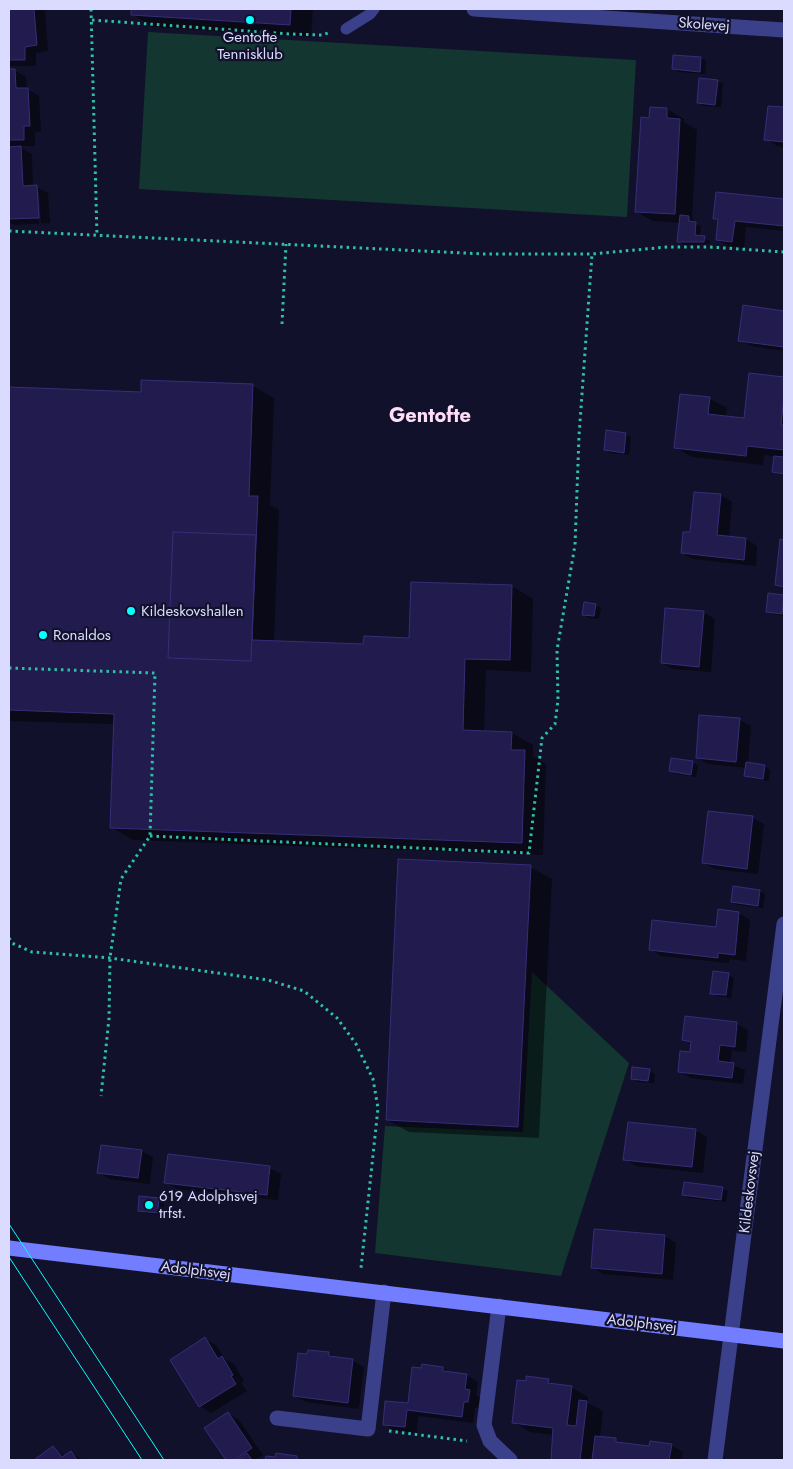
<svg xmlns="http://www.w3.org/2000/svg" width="793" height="1469" font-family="Jost,sans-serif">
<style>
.green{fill:#133631}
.shadow{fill:#0007;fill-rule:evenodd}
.building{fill:#211c4d;stroke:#352e79}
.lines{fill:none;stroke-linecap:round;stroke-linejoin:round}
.path{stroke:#2ec0a8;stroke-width:3;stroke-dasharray:2.5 4;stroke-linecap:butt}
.lane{stroke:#3b408b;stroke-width:11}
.street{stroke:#3b408b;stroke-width:15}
.secondary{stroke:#727dff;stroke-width:15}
.tram{stroke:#07ffff;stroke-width:1}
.poi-dot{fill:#07ffff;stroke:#12112b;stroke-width:2}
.labels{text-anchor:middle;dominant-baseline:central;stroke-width:4.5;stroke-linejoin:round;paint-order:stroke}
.street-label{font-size:15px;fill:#dbdbff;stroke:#12112b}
.poi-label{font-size:15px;fill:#dbdbff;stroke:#12112b;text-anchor:start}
.district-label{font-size:20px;font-weight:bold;fill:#ffddf6;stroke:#12112b}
</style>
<rect width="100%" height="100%" fill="#12112b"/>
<g class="green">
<path d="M148 32 636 60 627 217 139 189Z"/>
<path d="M532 972 629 1063 561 1276 375 1253 385 1126 523 1132Z"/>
</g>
<g class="shadow">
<path d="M9 9H45L48 51 36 53V66H9Z"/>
<path d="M132 9H313L311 37 153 27 132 14Z"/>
<path d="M701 58 706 61 705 74 679 72 673 69Z"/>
<path d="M14 70 26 77 27 89 39 96 41 132H35V146H18L32 154 33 187H37L48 193 50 223 14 225 9 222V71ZM36 192H39L41 224H39Z"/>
<path d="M717 81 723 84 721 107 703 106 698 103Z"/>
<path d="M769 107 784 108V147L777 146 766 139Z"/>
<path d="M651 108 667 109 684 119V122L697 130 692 218 694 220V223L701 226 700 237 710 241 709 244 684 245 679 242 681 223 653 221 636 212Z"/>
<path d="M717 193 784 201V231L746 227 744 248 728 246 717 240 719 221 714 218Z"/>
<path d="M744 307 784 313V351L751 346 739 340Z"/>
<path d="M750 375 784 379V476L773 472 775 456 764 455 763 465 692 457 675 447 710 399 727 408 726 417 745 419Z"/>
<path d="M253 386 274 398 270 505 279 510 274 642 365 645 411 639 512 586 533 599 531 672 486 670 484 732 512 733 533 745V756L546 764 543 855 133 840 111 827 115 724 9 721V389L142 393Z"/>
<path d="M607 432 626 434 631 437 629 455 610 453 605 450Z"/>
<path d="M721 495 732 502 729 538 746 539 757 546 756 566 693 559 682 553 691 534Z"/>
<path d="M781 541H784V589L776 585Z"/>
<path d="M770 594 784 596V616L772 614 767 611Z"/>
<path d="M595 605 601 608 599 619 589 618 583 615Z"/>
<path d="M703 612 715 619 711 672 673 669 662 663Z"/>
<path d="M740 720 751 726 748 764 765 766 770 770 769 781 751 778 746 775 747 768 708 764 697 758Z"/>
<path d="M693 762 698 766 696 777 676 774 671 770Z"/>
<path d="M753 818 764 824 758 874 715 869 703 863Z"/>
<path d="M530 867 552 879 539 1138 409 1132 387 1120Z"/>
<path d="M734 887 760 891 765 894 763 908 737 905 732 902Z"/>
<path d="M719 911 739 913 750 920 746 961 730 959 729 963 661 956 650 949 717 929Z"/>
<path d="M728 975 734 978 731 998 717 996 712 993Z"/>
<path d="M686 1018 737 1024 748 1030 746 1052 732 1051 730 1064 745 1070 743 1084 691 1078 679 1071 691 1054 692 1045 683 1040Z"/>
<path d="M649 1071 655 1074 654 1083 638 1082 632 1078Z"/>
<path d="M695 1130 707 1137 703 1173 636 1166 625 1159Z"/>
<path d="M141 1151 153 1157 150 1184 110 1179 98 1172Z"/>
<path d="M269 1168 281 1174 278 1200 177 1189 166 1182Z"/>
<path d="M722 1188 728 1191 726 1202 689 1198 683 1194Z"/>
<path d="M141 1197 159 1200 164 1203 163 1215 145 1213 139 1210Z"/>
<path d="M665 1236 676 1243 673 1280 603 1274 592 1267Z"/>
<path d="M205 1339 216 1345 225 1359 234 1364 244 1381 241 1383 247 1391 211 1413 200 1406Z"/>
<path d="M329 1353 338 1359 352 1360 364 1367 359 1409 306 1402 294 1396Z"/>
<path d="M443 1368 453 1374 467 1375 478 1382 476 1395 481 1398 480 1408H475L473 1423 418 1416 417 1433 396 1431 384 1425 409 1405Z"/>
<path d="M548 1381 557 1386 571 1387 588 1397V1403L603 1411 600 1438 616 1440 623 1444 650 1448 671 1445 683 1452 681 1460H552L554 1435 530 1432 513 1422 527 1382Z"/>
<path d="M228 1413 239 1420 263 1455 255 1460H227L206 1428Z"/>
<path d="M53 1448 66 1456 71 1453 83 1460H36Z"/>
<path d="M297 1457 302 1460H267V1458Z"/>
</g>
<g class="building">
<path d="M9 9H34L37 45 25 47V60H9Z"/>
<path d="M131 9H291L290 25 131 15Z"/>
<path d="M673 55 701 57 700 72 672 69Z"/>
<path d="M9 69H15L16 88H28L30 126H24V140H9Z"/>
<path d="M699 78 718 80 715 105 697 103Z"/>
<path d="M768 106 784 107V142L764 140Z"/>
<path d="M650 107 667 108V118L680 119 675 214 635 212 641 117 649 118Z"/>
<path d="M21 146 23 186 37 185 39 218 9 219V147Z"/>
<path d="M716 192 784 199V226L735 221 732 242 716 240 718 219H713Z"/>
<path d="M680 215 689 216V221L696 222 695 235 705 236 704 242H677Z"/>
<path d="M743 305 784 311V347L738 341Z"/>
<path d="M749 373 784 377V396L781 425H784V450L747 446 746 456 674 448 680 394 710 397 708 414 744 418Z"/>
<path d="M141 380 253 384 249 496H258L252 640 363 644 364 636 409 638 411 582 512 585 510 660 465 659 463 730 512 732 511 750H525L522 843 110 828 114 714 9 710V387L141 392Z"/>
<path d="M606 430 626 433 624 453 604 450Z"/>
<path d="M774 456 784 457V474L772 472Z"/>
<path d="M694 492 721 494 717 535 746 538 744 560 681 553 683 532H690Z"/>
<path d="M173 532 256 535 251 661 168 658Z"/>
<path d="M780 539 784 540V587L775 585Z"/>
<path d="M768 593 784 595 782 614 766 612Z"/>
<path d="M584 602 596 604 594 616 582 615Z"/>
<path d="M665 608 704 611 699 667 661 663Z"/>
<path d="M699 715 740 718 736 762 696 758Z"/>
<path d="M671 758 693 761 691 775 669 771Z"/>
<path d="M746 762 765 765 763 779 744 776Z"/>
<path d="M708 811 753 816 747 869 702 863Z"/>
<path d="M398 859 531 865 518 1127 386 1120Z"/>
<path d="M733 886 760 890 758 906 731 902Z"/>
<path d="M718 909 739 912 735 955 718 953V958L649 950 652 920 716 927Z"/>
<path d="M713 971 729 973 726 995 710 994Z"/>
<path d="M685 1016 737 1022 735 1047 720 1045 718 1061 734 1063 732 1078 678 1072 680 1051 690 1052 691 1042 682 1040Z"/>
<path d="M632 1067 650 1069 648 1081 631 1079Z"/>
<path d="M628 1122 696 1129 692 1167 623 1160Z"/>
<path d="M101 1145 142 1150 138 1178 97 1173Z"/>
<path d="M168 1154 270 1166 267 1195 164 1183Z"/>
<path d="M684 1182 723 1187 721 1200 682 1195Z"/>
<path d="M139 1196 159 1198 158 1213 138 1211Z"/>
<path d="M594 1229 665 1235 662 1274 591 1268Z"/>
<path d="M205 1337 218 1359 222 1356 233 1375 231 1376 236 1384 199 1407 170 1360Z"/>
<path d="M308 1350 329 1352V1356L353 1359 348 1403 293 1396 298 1353 307 1354Z"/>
<path d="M422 1364 443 1367V1371L467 1374 465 1389 470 1390 468 1402H464L462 1417 407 1410 405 1427 383 1425 385 1401 408 1403 412 1367 421 1368Z"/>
<path d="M526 1376 549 1379 548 1383 572 1386 567 1425 576 1426 579 1400 587 1401 580 1460H551L553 1428 512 1423 517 1380 526 1381Z"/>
<path d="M228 1412 252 1448 234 1460H226L204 1428Z"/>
<path d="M595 1436 616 1438V1442L649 1446 650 1441 672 1444 669 1460H592Z"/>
<path d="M53 1446 62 1457 71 1451 77 1460H34Z"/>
<path d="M247 1453 252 1460H237Z"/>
<path d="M276 1453 297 1456V1459L307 1460H265L266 1456 275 1457Z"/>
</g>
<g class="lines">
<g class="path">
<path d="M91 9 97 236"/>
<path d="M92 20 290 34 322 35 328 33"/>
<path d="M9 231 485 254H592L667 247H710L784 252"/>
<path d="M282 324 286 244"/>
<path d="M9 668 155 673 150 836 121 879 110 958 109 1018 101 1096"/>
<path d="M150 836 529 853 542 738 555 724 558 700 557 650 575 545 579 436 592 254"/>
<path d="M9 938 12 943 32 952 110 958 268 980 304 991 337 1018 356 1044 373 1079 378 1108 361 1268"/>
<path d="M389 1431 467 1441"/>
</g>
<path class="lane" d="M346 29 370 14 374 9"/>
<g class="street">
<path d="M474 9 784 30"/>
<path d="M499 1306 484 1425 490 1441 510 1460"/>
<path d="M277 1418 368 1429 384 1292"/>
<path d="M715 1460 784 924"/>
</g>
<path class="secondary" d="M9 1248 784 1341"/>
<g class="tram">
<path d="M9 1224 164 1460"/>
<path d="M9 1257 142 1460"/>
</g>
</g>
<g class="poi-dot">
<circle cx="250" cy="20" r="5"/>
<circle cx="131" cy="611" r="5"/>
<circle cx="43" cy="635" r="5"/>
<circle cx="149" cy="1205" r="5"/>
</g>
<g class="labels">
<g class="street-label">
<text transform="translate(704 24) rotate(4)">Skolevej</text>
<text transform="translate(749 1192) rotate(-83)">Kildeskovsvej</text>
<text transform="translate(196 1270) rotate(7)">Adolphsvej</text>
<text transform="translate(642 1323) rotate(7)">Adolphsvej</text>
</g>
<g class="poi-label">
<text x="250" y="37" text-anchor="middle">Gentofte<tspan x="250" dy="17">Tennisklub</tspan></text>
<text x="141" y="611">Kildeskovshallen</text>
<text x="53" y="635">Ronaldos</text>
<text x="159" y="1196">619 Adolphsvej<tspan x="159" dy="17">trfst.</tspan></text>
</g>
<g class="district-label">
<text x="430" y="415">Gentofte</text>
</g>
</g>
<rect width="793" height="1469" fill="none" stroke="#dbdbff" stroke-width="20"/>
</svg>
